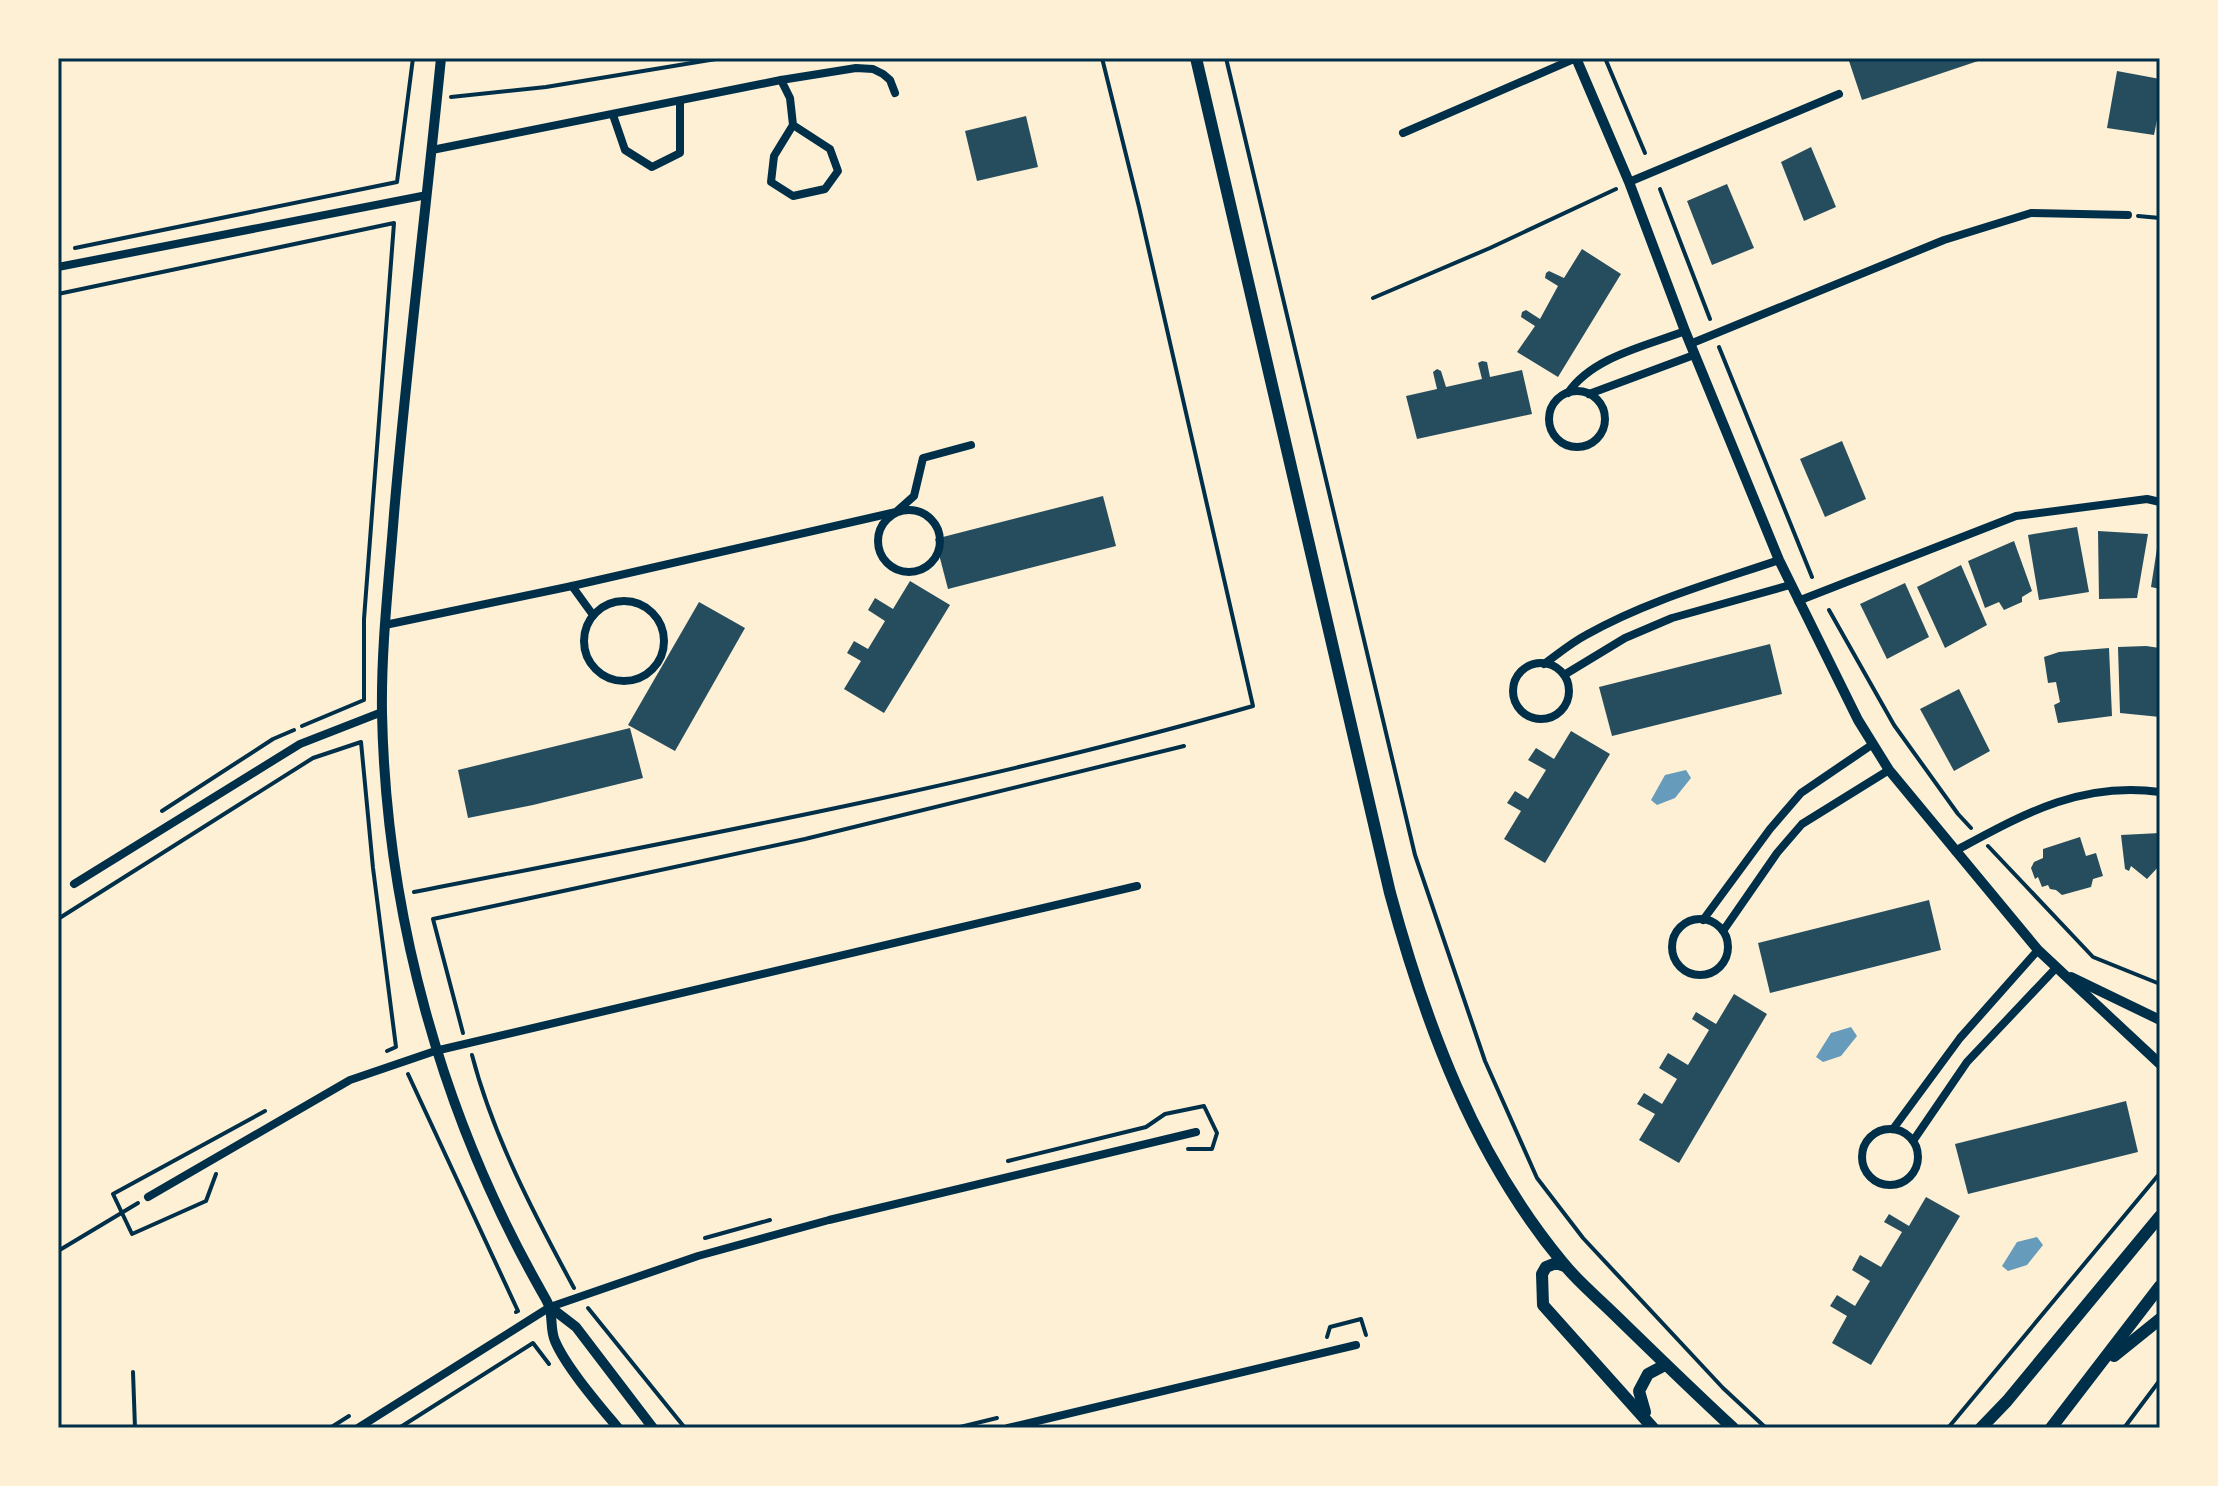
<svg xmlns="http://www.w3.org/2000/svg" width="2218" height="1486" font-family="'Crimson Pro',serif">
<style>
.water{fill:#669bbc}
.building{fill:#264d5e}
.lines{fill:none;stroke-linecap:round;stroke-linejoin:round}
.path{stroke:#003049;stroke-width:4}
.minor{stroke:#003049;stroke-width:8}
.tertiary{stroke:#003049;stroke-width:10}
.secondary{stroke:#003049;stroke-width:12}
.neatline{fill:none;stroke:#003049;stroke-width:3}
</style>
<rect width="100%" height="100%" fill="#fdf0d5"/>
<g class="water">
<path d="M1686 770 1691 778 1675 798 1657 805 1651 800 1665 775Z"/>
<path d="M1851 1027 1857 1036 1841 1056 1823 1062 1816 1057 1831 1033Z"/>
<path d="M2037 1237 2043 1245 2027 1265 2008 1271 2002 1266 2017 1242Z"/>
</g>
<g class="building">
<path d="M1848 58H1984V59L1862 100Z"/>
<path d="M2117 71 2160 79V105L2154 135 2107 128Z"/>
<path d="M1026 116 1038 167 977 181 965 131Z"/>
<path d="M1811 147 1836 207 1804 221 1781 162Z"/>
<path d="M1727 184 1754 248 1712 265 1687 201Z"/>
<path d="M1582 249 1621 274 1558 377 1517 352 1535 326 1521 317 1522 312 1526 310 1540 319 1558 286 1545 278 1546 273 1549 271 1564 278Z"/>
<path d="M1482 361 1487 362 1490 377 1522 370 1532 414 1417 439 1406 396 1437 389 1433 372 1437 369 1441 371 1446 387 1482 379 1478 363Z"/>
<path d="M1842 441 1866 499 1825 517 1800 459Z"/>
<path d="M1103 496 1116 546 948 589 935 539Z"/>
<path d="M2077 527 2089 592 2039 600 2028 535Z"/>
<path d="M2098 531 2148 534 2137 598 2099 599Z"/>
<path d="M2014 541 2032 591 2022 597V602L2004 610 1999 602 1985 608 1968 561Z"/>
<path d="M2158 542H2160V589L2151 587Z"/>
<path d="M1961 565 1987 625 1945 648 1917 587Z"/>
<path d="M910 581 950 605 884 713 844 689 861 661 847 653 854 641 868 649 885 621 868 610 875 598 893 609Z"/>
<path d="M1905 583 1929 637 1887 659 1860 604Z"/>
<path d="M699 602 745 628 675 751 628 725Z"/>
<path d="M1770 644 1782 694 1612 736 1599 687Z"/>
<path d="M2146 646 2160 648V717L2120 713 2118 647Z"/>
<path d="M2109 648 2112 716 2058 723 2054 705 2060 702 2056 682 2048 683 2044 657 2059 652Z"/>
<path d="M1959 689 1990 751 1954 771 1920 709Z"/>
<path d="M630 728 643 778 533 805 468 818 458 770Z"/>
<path d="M1571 731 1610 754 1545 863 1504 839 1521 811 1507 803 1515 791 1528 799 1546 770 1528 760 1536 748 1554 759Z"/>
<path d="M2160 833V865L2147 879 2131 866 2129 871 2125 869 2121 835Z"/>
<path d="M2080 837 2086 856 2096 853 2103 876 2093 879 2091 887 2062 895 2056 890 2050 889 2048 885 2042 887 2038 877 2035 879 2031 868 2034 862 2043 858V849Z"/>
<path d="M1929 900 1941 950 1770 993 1758 943Z"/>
<path d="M1734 994 1767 1014 1679 1163 1639 1140 1655 1114 1637 1104 1644 1093 1662 1104 1677 1079 1659 1068 1668 1053 1688 1065 1709 1030 1692 1019 1696 1012 1716 1024Z"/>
<path d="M2126 1101 2138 1152 1968 1194 1955 1144Z"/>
<path d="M1926 1197 1960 1216 1871 1365 1832 1343 1847 1316 1830 1306 1837 1295 1855 1306 1870 1281 1852 1270 1860 1255 1881 1267 1902 1232 1884 1222 1889 1214 1909 1226Z"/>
</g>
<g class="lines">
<g class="path">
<path d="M1226 58 1415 855 1485 1061 1537 1178 1583 1238 1723 1388 1766 1428"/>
<path d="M1605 58 1645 153"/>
<path d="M451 97 546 87 722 58"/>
<path d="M1660 189 1710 319"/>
<path d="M2138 216 2160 218"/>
<path d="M75 248 397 182 413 58"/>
<path d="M58 294 394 223 364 619V700L302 726"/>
<path d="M1373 298 1490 248 1616 189"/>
<path d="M1719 347 1812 577"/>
<path d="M1829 610 1894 725 1958 814 1971 828"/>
<path d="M162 811 273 739 294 730"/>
<path d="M1988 846 2093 957 2160 984"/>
<path d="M414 892C695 837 978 785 1253 706L1139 207 1102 58"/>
<path d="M58 919 313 758 361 742 373 868 396 1047 387 1051"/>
<path d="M463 1033 433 919 805 839 1184 746"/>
<path d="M472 1055C493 1136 534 1214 574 1288"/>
<path d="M408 1074 518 1311 516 1312"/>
<path d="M1008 1161 1146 1127 1165 1114 1204 1106 1217 1133 1212 1149H1188"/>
<path d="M216 1174 206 1201 132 1234 113 1194 265 1111"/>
<path d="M705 1238 770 1220"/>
<path d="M58 1251 138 1203"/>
<path d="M588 1308 685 1428"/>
<path d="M1327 1337 1330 1327 1361 1319 1366 1335"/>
<path d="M133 1372 135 1428"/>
<path d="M330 1428 349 1416"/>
<path d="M399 1428 533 1343 549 1364"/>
<path d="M956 1428 997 1418"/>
<path d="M1948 1428 2160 1173"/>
<path d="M2124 1428 2160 1380"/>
</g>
<g class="minor">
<path d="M781 80 790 98 793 125 774 156 771 182 793 196 825 189 838 171 830 149 793 125"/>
<path d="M613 115 625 150 652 167 680 153V102"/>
<path d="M1403 133 1576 58"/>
<path d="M432 150 781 80 856 68 873 69 883 74 890 80 895 93"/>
<path d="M1629 182 1839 94"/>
<path d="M58 267 427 195"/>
<path d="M1690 344 1944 240 2031 213 2128 215"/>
<circle cx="1577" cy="419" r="28"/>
<path d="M1568 393C1592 357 1646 346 1685 331"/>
<path d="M1589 394 1694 355"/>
<circle cx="909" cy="541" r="31"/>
<path d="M572 586 593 615"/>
<circle cx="624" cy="641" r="40"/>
<path d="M1798 601 2016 516 2147 499 2160 502"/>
<path d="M385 625 572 586 896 512 914 496 923 458 971 445"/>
<circle cx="1541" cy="691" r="28"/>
<path d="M1544 664C1558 654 1571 643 1586 635 1646 601 1714 582 1779 560"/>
<path d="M1564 675 1625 638 1672 618 1790 585"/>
<path d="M1955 851C2022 815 2080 781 2160 792"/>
<path d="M74 884 300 744 382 712"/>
<circle cx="1700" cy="947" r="28"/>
<path d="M1703 920 1770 829 1801 793 1873 744"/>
<path d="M1723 931 1777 853 1802 824 1889 770"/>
<path d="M1893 1129 1960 1038 2038 950"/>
<circle cx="1890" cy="1157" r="28"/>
<path d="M1913 1141 1967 1062 2055 969"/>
<path d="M148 1197 350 1080 435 1051 1137 886"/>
<path d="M358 1428 550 1307 698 1256 829 1220 1196 1132"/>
<path d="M1008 1428 1356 1345"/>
</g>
<g class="tertiary">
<path d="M441 58C426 210 407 361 394 514 389 580 381 647 382 713 386 914 441 1113 539 1287 542 1293 547 1300 549 1306 553 1317 550 1330 555 1341 566 1367 599 1405 618 1428"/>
<path d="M1576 58 1629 182 1685 331 1779 560 1858 720 1889 770 2038 950 2160 1064"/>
<path d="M2071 977 2160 1020"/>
<path d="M550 1307 576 1327 653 1428"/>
</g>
<g class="secondary">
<path d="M1196 58 1390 893C1426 1025 1474 1156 1563 1263 1578 1282 1598 1298 1615 1315 1654 1353 1693 1391 1733 1428"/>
<path d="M1565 1266 1556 1263 1546 1267 1542 1274 1543 1305 1653 1428"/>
<path d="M2114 1356 2160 1319"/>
<path d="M1645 1412 1639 1391 1648 1374 1665 1365"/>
<path d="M1981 1428 2007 1401 2160 1216"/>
<path d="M2051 1428 2160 1286"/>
</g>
</g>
<rect width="2218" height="1486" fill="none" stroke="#fdf0d5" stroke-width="120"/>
<rect x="60" y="60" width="2098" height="1366" class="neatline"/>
</svg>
